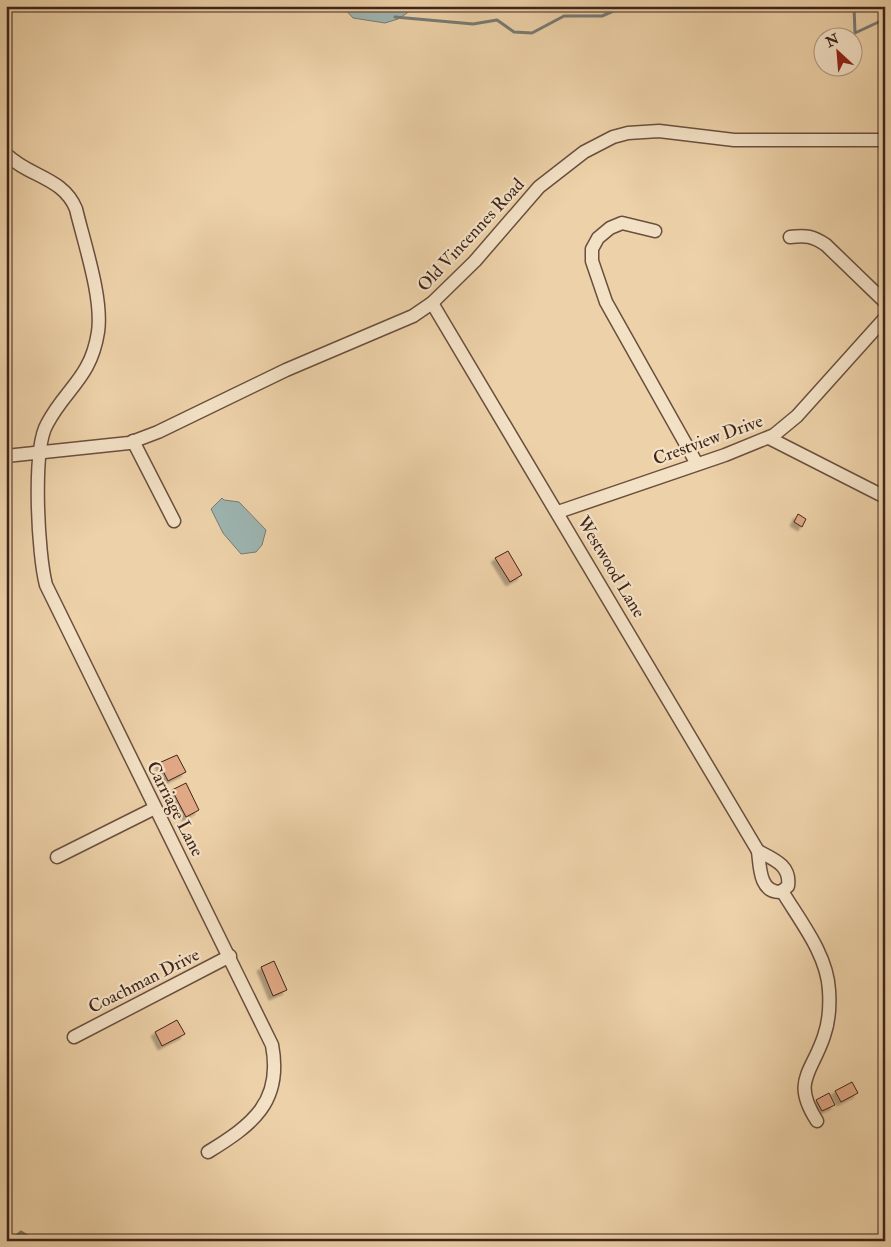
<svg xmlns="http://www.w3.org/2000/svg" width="891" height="1247" font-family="'IM FELL Double Pica',serif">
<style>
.water{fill:#9db5b2;stroke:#777b75}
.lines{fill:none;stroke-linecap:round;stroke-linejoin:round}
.stream{stroke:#777b75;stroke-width:3}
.building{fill:#e1a885;stroke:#3e241a;filter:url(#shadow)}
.minor-casing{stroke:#6a4f3e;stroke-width:15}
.minor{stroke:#f3e1c6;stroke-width:12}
.labels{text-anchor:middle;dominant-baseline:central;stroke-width:4.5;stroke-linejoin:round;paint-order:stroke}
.street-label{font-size:18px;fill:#3e241a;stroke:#f3e1c6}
</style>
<defs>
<filter id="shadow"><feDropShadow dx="-4" dy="4" stdDeviation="1" flood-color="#0004"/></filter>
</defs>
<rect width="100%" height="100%" fill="#edd1a8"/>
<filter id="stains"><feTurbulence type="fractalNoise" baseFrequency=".004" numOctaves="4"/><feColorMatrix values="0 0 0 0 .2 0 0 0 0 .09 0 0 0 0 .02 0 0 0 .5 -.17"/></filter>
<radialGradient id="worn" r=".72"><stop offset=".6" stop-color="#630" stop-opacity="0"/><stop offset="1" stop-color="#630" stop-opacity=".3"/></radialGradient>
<g class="water">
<path d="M342 6H410V11L398 19 385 23 353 18Z"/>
<path d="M222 498 224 500 239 502 266 530 262 545 256 552 241 554 223 533 211 509Z"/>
</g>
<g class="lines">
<g class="stream">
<path d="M684 6 693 11 706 6"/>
<path d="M751 6 754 9 761 6"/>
<path d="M854 6 855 33 885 19"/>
<path d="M395 17 473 24 497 20 514 32 532 33 564 16H602L625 6"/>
<path d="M15 1241V1237L21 1232 36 1241"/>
</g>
</g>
<g class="building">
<path d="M798 514 806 519 802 527 794 522Z"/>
<path d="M508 551 522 575 510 582 495 558Z"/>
<path d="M177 755 186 772 168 781 159 763Z"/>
<path d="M186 783 199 810 186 817 172 790Z"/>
<path d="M274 961 287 990 273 996 261 967Z"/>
<path d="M177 1020 185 1034 162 1046 155 1032Z"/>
<path d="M852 1082 858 1093 841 1102 835 1091Z"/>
<path d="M829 1093 835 1105 822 1111 816 1100Z"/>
</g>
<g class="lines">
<defs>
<g id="minor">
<path d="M6 154C29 177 63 177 76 209 84 243 103 298 98 332 91 378 66 388 47 424 32 450 38 555 46 585L272 1045C283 1102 252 1125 208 1152"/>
<path d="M655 231 622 223 610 228 598 238 592 249V261L606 302 697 464"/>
<path d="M790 237C806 235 813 236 826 245L885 302"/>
<path d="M432 303 758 851"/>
<path d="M769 438 885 497"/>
<path d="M133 441 174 521"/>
<path d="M6 456 129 443 158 432 286 370 413 316 432 303 475 261 539 187 584 152 613 137 628 133 659 131 734 140H885"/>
<path d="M558 512 725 455 774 435 797 416 885 318"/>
<path d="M758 851C773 859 791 865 788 886L781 892C759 893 760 866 758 851Z"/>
<path d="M57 857 155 808"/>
<path d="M782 891C800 921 827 954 829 990 830 1005 829 1022 824 1036 812 1073 791 1081 817 1121"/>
<path d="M74 1037 230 956"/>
</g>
</defs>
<use href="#minor" class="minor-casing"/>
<use href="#minor" class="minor"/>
</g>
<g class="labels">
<g class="street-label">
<text transform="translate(471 235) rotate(-47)">Old Vincennes Road</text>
<text transform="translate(708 440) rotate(-20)">Crestview Drive</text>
<text transform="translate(611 567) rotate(59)">Westwood Lane</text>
<text transform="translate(175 809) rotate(63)">Carriage Lane</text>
<text transform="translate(144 981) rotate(-27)">Coachman Drive</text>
</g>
</g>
<rect width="891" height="1247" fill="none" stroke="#edd1a8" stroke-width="25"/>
<rect x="8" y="8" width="876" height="1232" fill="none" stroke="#3e241a" stroke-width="2.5"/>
<rect x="12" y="12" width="866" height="1222" fill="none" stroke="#3e241a"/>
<g transform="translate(838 52) rotate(334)"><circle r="24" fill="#f3e1c6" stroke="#ab9581"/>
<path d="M0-4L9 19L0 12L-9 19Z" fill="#8f2418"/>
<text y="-8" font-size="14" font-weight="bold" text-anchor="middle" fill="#3e241a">N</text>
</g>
<rect width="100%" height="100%" filter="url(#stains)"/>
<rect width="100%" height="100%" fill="url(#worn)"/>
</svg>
